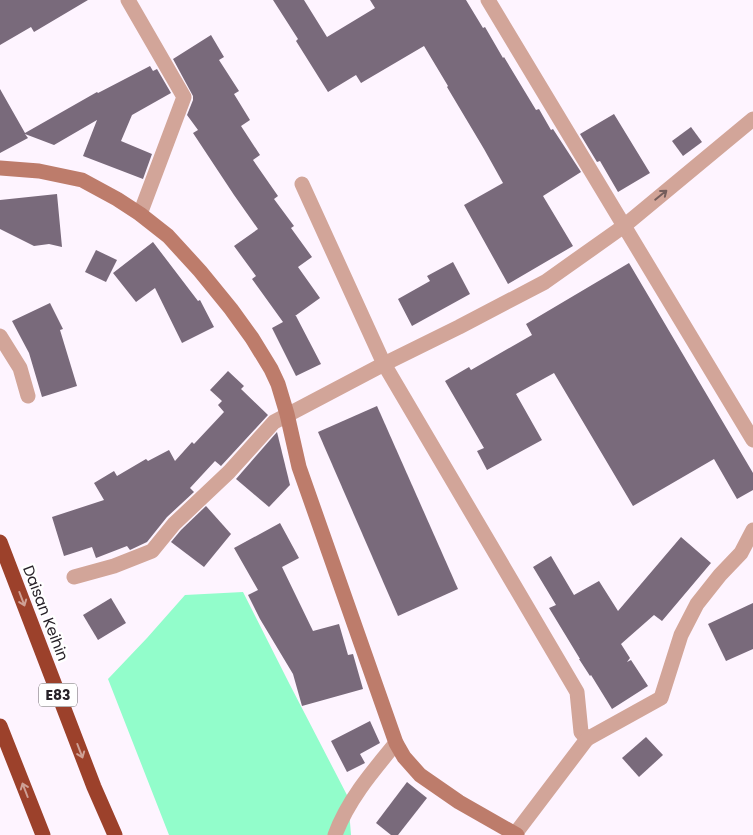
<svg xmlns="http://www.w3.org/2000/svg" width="753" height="835" font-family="Poppins,sans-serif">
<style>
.green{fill:#92fdcb}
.building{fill:#796a7b}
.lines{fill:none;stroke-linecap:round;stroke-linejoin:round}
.street{stroke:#d2a599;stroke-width:15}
.secondary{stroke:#bd7c6b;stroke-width:15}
.highway{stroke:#9c412b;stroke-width:15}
.oneway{stroke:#745d5b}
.oneway2{stroke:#cea095}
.labels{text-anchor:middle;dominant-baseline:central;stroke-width:5;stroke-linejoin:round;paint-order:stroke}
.shield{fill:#fff;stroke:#686469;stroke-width:1}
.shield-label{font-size:14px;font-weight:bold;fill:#282229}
.street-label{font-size:15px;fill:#282229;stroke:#fff}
</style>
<rect width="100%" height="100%" fill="#fef4ff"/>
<path class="green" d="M243 592 290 685 348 797 351 835H169L108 679 147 638 185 595Z"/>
<g class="building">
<path d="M0 0H88L34 32 31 27 0 45Z"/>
<path d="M273 0H304L327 37 375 8 370 0H466L483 28 485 27 503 58 504 57 536 110 539 109 551 130 553 129 581 172 543 196 573 246 508 284 464 205 503 183 484 149 447 87 448 86 424 46 361 83 356 75 328 92 296 41 298 39Z"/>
<path d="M211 35 224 57 219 60 239 91 234 94 250 120 241 126 260 155 253 160 278 196 274 199 294 226 291 228 312 257 298 267 320 298 295 316H296L321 364 296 376 272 328 283 322 252 279 256 276 234 246 258 229 234 195 193 133 198 130 187 115 193 100V96L173 59Z"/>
<path d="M150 66 153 71 157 69 171 93 132 115 121 141 152 154 143 179 83 156 97 120 54 145 25 134 28 138 0 153V89L25 133 97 92 98 93Z"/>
<path d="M614 114 650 173 618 192 600 161 597 162 580 134Z"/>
<path d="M691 127 702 142 683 156 672 141Z"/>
<path d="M57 194 62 247 49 244 34 246 0 229V200Z"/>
<path d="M153 242 198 301 200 300 214 327 182 343 155 288 136 302 113 273Z"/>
<path d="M96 250 117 260 106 282 85 272Z"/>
<path d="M453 262 470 294 412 326 398 299 430 281 427 276Z"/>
<path d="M629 263 753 473V490L737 499 714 459 633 506 554 373 516 394 542 440 487 470 477 451 484 448 445 381 469 367 471 370 532 335 526 324Z"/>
<path d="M50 303 63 329 60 330 77 386 42 397 29 353 12 321Z"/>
<path d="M228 371 244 386 241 389 268 415 221 466 215 461 190 488 194 492 167 517 147 542 130 550 127 546 96 558 92 547 64 556 52 517 104 500 94 483 114 471 117 476 146 459 148 461 169 450 175 461 192 442 194 444 224 412 218 405 222 401 210 390Z"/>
<path d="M377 406 458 589 398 616 318 432Z"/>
<path d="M277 432 290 485 269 507 236 479Z"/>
<path d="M206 506 231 534 204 567 171 542 181 530Z"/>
<path d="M280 523 299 558 282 567 313 631 339 624 348 655 353 654 363 689 302 706 293 674 260 619 248 595 258 590 234 548Z"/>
<path d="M681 537 711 563 662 621 654 615 621 644 630 658 627 662 631 660 648 686 612 709 591 675 590 676 579 659H580L549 608 556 605 533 567 551 556 574 595 599 581 618 611Z"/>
<path d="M111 598 126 623 98 640 83 615Z"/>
<path d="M753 603V649L726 661 708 624Z"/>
<path d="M370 721 380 743 360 754 365 763 347 772 331 741Z"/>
<path d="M646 737 663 755 639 777 622 758Z"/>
<path d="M407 782 427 798 398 835H391L376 823Z"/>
</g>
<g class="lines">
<g class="street">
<path d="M128 0 184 97 140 214"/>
<path d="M488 0 753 440"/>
<path d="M302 184 384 364 577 692 581 732 587 739 515 834"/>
<path d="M0 336 20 368 28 396"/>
<path d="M74 577 114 566 152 551 174 524 229 472 274 422 384 364 459 327 545 282 624 226 753 119"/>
<path d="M587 739 661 698 681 635 697 604 720 575 741 553 753 530"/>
<path d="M335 835C348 800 372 772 396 743"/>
</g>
<path class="secondary" d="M0 168 39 171 82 180 117 199 140 214 168 236 200 271 231 309 252 338 271 369 278 384 287 414 299 467 396 743 404 757 420 775 459 802 517 835"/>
<g class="highway">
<path d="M0 542 94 787 115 835"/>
<path d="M0 726 43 835"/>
</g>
</g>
<defs><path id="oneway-shaft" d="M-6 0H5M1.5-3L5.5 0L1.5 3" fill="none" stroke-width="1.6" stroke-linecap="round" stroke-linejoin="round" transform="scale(1.25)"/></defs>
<use class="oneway" href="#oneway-shaft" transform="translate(661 195) rotate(-39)"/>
<g class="oneway2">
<use href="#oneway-shaft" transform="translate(22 599) rotate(69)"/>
<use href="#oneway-shaft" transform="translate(80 751) rotate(69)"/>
<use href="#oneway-shaft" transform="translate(25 790) rotate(-111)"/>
</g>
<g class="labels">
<rect class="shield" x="39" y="683.5" width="38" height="23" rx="4"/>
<g class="shield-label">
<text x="58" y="695">E83</text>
</g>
<g class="street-label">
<text transform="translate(46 613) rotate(69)">Daisan Keihin</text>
</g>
</g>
</svg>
